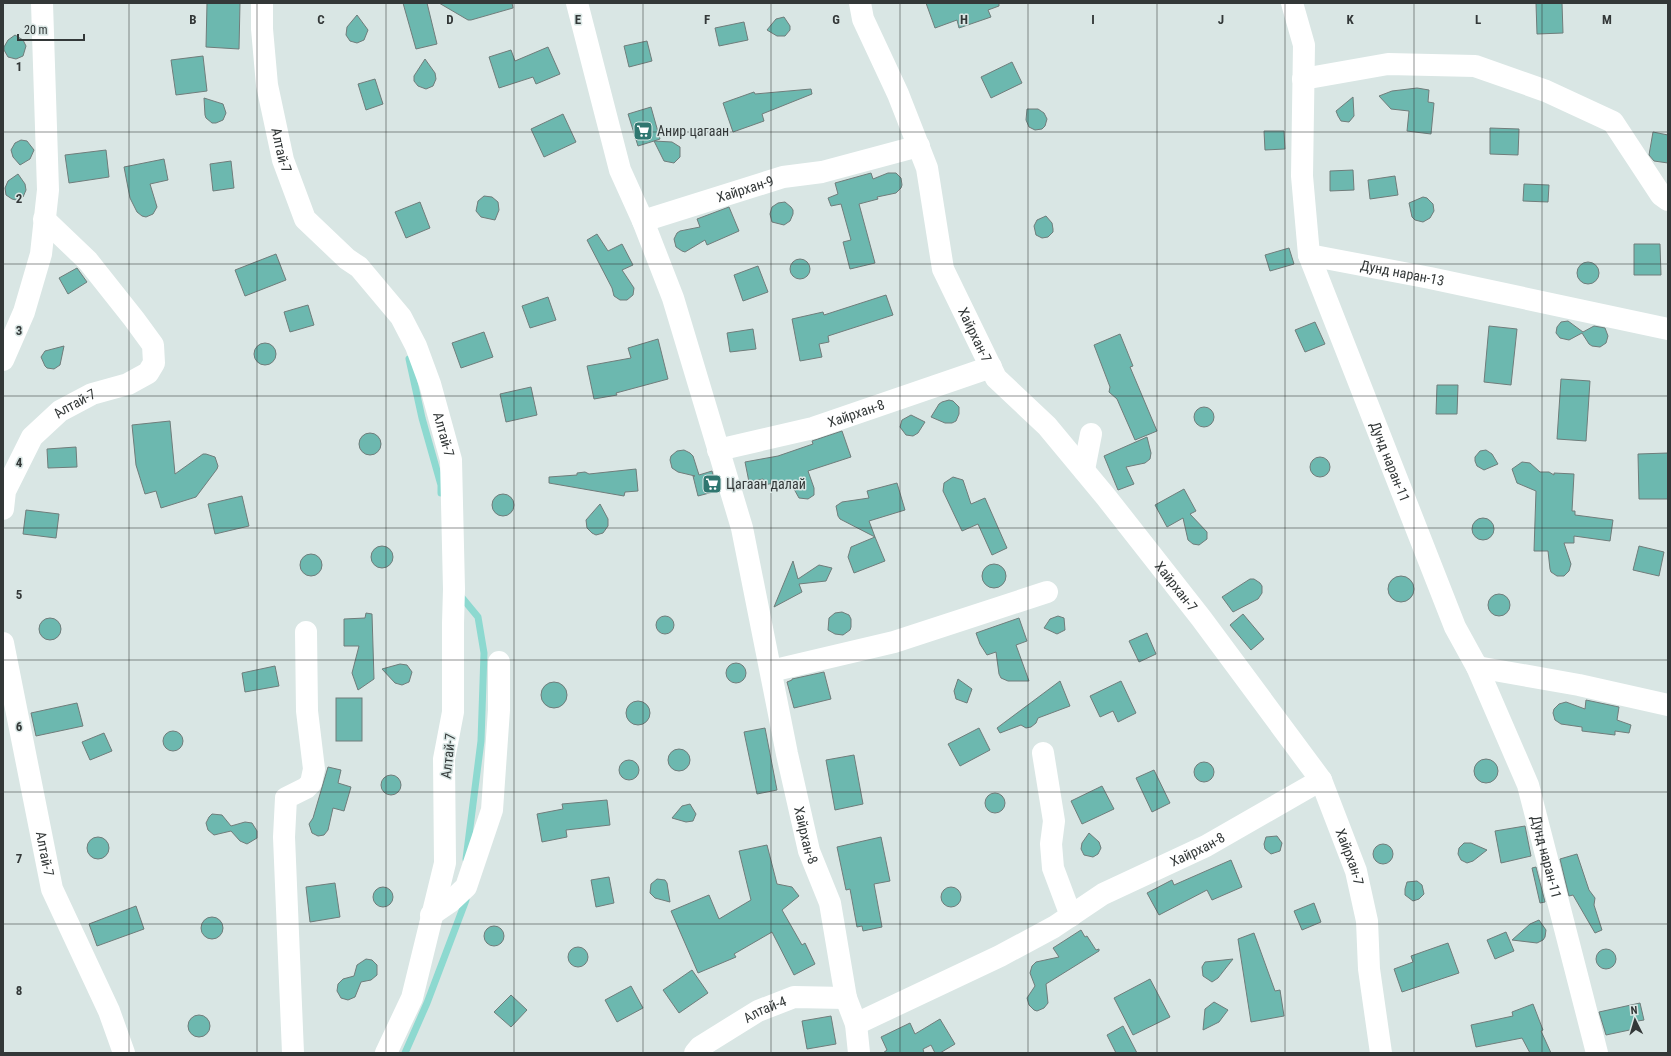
<svg xmlns="http://www.w3.org/2000/svg" width="1671" height="1056" font-family="'Roboto Condensed',sans-serif">
<style>
.lines{fill:none;stroke-linecap:round;stroke-linejoin:round}
.stream{stroke:#8dd9d0;stroke-width:7}
.building{fill:#6cb8af;stroke:#707d7b}
.street{stroke:#fff;stroke-width:22}
.grid{fill:none;stroke:#333838;stroke-width:1;stroke-opacity:0.55}
.labels{text-anchor:middle;dominant-baseline:central;stroke-width:3;stroke-linejoin:round;paint-order:stroke}
.poi-label{font-size:14px;fill:#333838;stroke:#d9e6e4;text-anchor:start}
.street-label{font-size:14px;fill:#333838;stroke:#d9e6e4}
.grid-label{font-size:13px;text-anchor:middle;font-weight:bold;fill:#333838;stroke:#d9e6e4;stroke-width:3;stroke-linejoin:round;paint-order:stroke}
</style>
<rect width="100%" height="100%" fill="#d9e6e4"/>
<g class="lines">
<g class="stream">
<path d="M409 359 422 418 441 485V493"/>
<path d="M459 594 478 617 484 653 481 741 466 859"/>
<path d="M405 1053 427 1003 466 900V894"/>
</g>
</g>
<g class="building">
<path d="M207 3H240L239 49 206 47Z"/>
<path d="M403 3H427L437 44 416 49Z"/>
<path d="M439 3H512L513 8 471 20H468Z"/>
<path d="M926 3H999V6L988 10 991 17 959 28 957 20 935 28Z"/>
<path d="M1536 3H1562L1563 33 1537 34Z"/>
<path d="M357 15 368 30 364 40 357 43 350 41 346 35 347 27Z"/>
<path d="M784 17 790 26V30L785 36H777L767 30 776 19Z"/>
<path d="M744 22 748 40 719 46 715 28Z"/>
<path d="M15 35 23 40 26 46 23 56 16 59 8 57 4 50V47L8 40Z"/>
<path d="M647 41 652 61 629 67 624 46Z"/>
<path d="M548 47 560 74 536 84 533 77 499 88 489 57 511 50 515 61Z"/>
<path d="M203 56 207 91 176 95 171 60Z"/>
<path d="M425 59 435 73 436 79 433 86 426 89 418 86 414 81V76Z"/>
<path d="M1012 62 1022 83 991 98 981 77Z"/>
<path d="M375 79 383 104 366 110 358 84Z"/>
<path d="M1417 88 1429 90 1428 102 1434 103 1431 134 1407 131 1409 111 1391 109 1379 96 1392 91Z"/>
<path d="M811 89 812 94 762 114 764 121 733 132 723 103 754 92 755 94Z"/>
<path d="M1353 97 1354 116 1349 122 1341 121 1338 116 1336 111Z"/>
<path d="M204 98 223 104 226 113 223 120 216 123H212L206 118 205 115Z"/>
<path d="M651 107 660 139 654 141 672 142 680 147V157L674 163 664 161 654 141 638 146 628 114Z"/>
<path d="M1027 109H1038L1044 113 1047 119 1045 126 1042 129 1035 130 1029 127 1026 120Z"/>
<path d="M563 114 576 142 544 157 531 129Z"/>
<path d="M1490 128 1519 129 1518 155 1490 154Z"/>
<path d="M1264 131H1284L1285 149 1265 150Z"/>
<path d="M1653 132 1668 135V163L1654 161 1649 155Z"/>
<path d="M21 140 27 141 34 150 30 159 20 165 13 157 11 150 15 143Z"/>
<path d="M106 150 109 177 69 183 65 155Z"/>
<path d="M164 159 168 180 150 184 157 207 153 214 146 217 142 216 137 212 130 198 124 167Z"/>
<path d="M231 161 234 188 213 191 210 164Z"/>
<path d="M1353 170 1354 190 1330 191V171Z"/>
<path d="M871 173 873 179 888 173H896L901 178 902 185 901 188 896 193 877 197 878 199 859 204 875 263 850 269 843 242 851 240 841 204 831 206 828 198 838 194 835 183Z"/>
<path d="M18 174 25 184 26 190 23 197 16 200 12 199 6 195 5 188 8 181Z"/>
<path d="M1395 176 1398 195 1370 199 1368 180Z"/>
<path d="M1524 184 1549 185 1548 202 1523 201Z"/>
<path d="M484 196 492 197 498 202 499 210 495 220 481 217 476 211 478 201Z"/>
<path d="M1423 197 1427 198 1433 204 1434 211 1430 218 1423 222 1415 220 1412 217 1409 203Z"/>
<path d="M420 202 430 228 406 238 395 212Z"/>
<path d="M785 202 791 207 793 210V214L790 221 784 225 772 222 770 214 772 207 778 203Z"/>
<path d="M729 207 739 231 707 245 705 240 685 252 682 251 676 247 674 239 677 233 680 231 700 227 697 219Z"/>
<path d="M1046 216 1052 223 1053 229V232L1048 237 1042 238 1036 235 1034 226 1037 220Z"/>
<path d="M597 234 608 251 622 244 633 265 622 270 634 288 633 295 627 300H620L614 296 612 288 587 240Z"/>
<path d="M1634 244H1660L1661 275H1634Z"/>
<path d="M1289 248 1294 264 1270 271 1265 255Z"/>
<path d="M276 254 286 280 245 296 235 270Z"/>
<circle cx="800" cy="269" r="10"/>
<circle cx="1588" cy="273" r="11"/>
<path d="M758 266 768 292 743 301 734 275Z"/>
<path d="M77 268 87 282 68 294 59 278Z"/>
<path d="M886 295 893 315 828 336 829 342 819 344 822 357 800 361 792 319 823 312 824 315Z"/>
<path d="M548 297 556 320 530 328 522 306Z"/>
<path d="M308 305 314 325 290 332 284 312Z"/>
<path d="M1568 321 1583 332 1594 326 1605 328 1608 336 1606 343 1600 347 1592 346 1589 344 1582 333 1569 340 1560 338 1556 333 1557 327 1561 322Z"/>
<path d="M1315 322 1325 344 1305 352 1295 330Z"/>
<path d="M1489 326 1517 329 1511 385 1484 382Z"/>
<path d="M753 329 756 349 730 352 727 333Z"/>
<path d="M484 332 493 357 461 368 452 343Z"/>
<path d="M1120 334 1133 366 1130 367 1157 431 1135 440 1117 399 1109 392 1110 387 1094 345Z"/>
<path d="M658 339 668 379 616 393 617 395 594 399 587 366 631 358 628 348Z"/>
<circle cx="265" cy="354" r="11"/>
<path d="M64 346 60 365 54 369 47 368 45 366 41 357 45 351Z"/>
<path d="M1561 379 1590 381 1586 441 1557 439Z"/>
<path d="M1437 385H1458L1457 414H1436Z"/>
<path d="M531 387 537 415 506 422 500 394Z"/>
<path d="M949 400 953 401 959 407V414L956 421 952 423H945L931 417 939 404 942 402Z"/>
<circle cx="1204" cy="417" r="10"/>
<path d="M911 415 925 422 918 433 913 436 906 435 900 427 902 420Z"/>
<path d="M170 421 175 474 203 454H206L215 457 218 466 217 469 196 497 161 508 156 491 145 494 136 465 132 425Z"/>
<path d="M842 431 851 457 808 471 814 488V495L808 499 799 498 789 480 764 485 763 479 749 482 745 462 778 456 813 444 812 441Z"/>
<circle cx="370" cy="444" r="11"/>
<path d="M1147 437 1151 453 1150 459 1145 463 1126 467 1134 484 1118 490 1104 456Z"/>
<path d="M76 447 77 467 48 468 47 449Z"/>
<path d="M684 450 690 453 693 456 699 475 712 471 717 491 698 496 693 476H695L678 472 672 468 670 460 671 456 677 451Z"/>
<path d="M1486 450 1492 454 1498 464 1484 470 1477 466 1475 461V457L1480 451Z"/>
<path d="M1668 453V499H1639L1638 454Z"/>
<circle cx="1320" cy="467" r="10"/>
<path d="M1522 462 1530 463 1540 472H1549L1554 475V473L1574 474 1572 511H1575V515L1613 520 1610 541 1574 536V543H1564L1571 564 1569 571 1564 576H1557L1551 572 1550 569 1548 551H1534L1536 491 1517 483 1512 469Z"/>
<path d="M636 469 638 491 625 492 624 496 549 483V477L577 475V473L585 472 589 474Z"/>
<path d="M953 477 963 480 971 504 985 498 1007 548 992 555 978 524 962 531 943 491 944 483Z"/>
<path d="M897 483 905 510 869 521 875 537 840 519 838 516 836 506 842 502 869 498 867 491Z"/>
<path d="M1184 489 1196 511 1190 514 1207 532V539L1199 545 1193 544 1188 540 1183 518 1167 527 1155 505Z"/>
<circle cx="503" cy="505" r="11"/>
<path d="M242 496 249 526 215 534 208 504Z"/>
<path d="M600 504 608 519V526L603 533 596 535 592 533 587 528 586 520Z"/>
<path d="M26 510 59 514 56 538 23 534Z"/>
<circle cx="1483" cy="529" r="11"/>
<path d="M875 537 885 561 854 573 848 557 851 547Z"/>
<path d="M1639 546 1664 552 1659 576 1633 570Z"/>
<circle cx="382" cy="557" r="11"/>
<circle cx="311" cy="565" r="11"/>
<path d="M793 561 798 579 819 565 832 568 826 581 799 584 802 592 774 607Z"/>
<circle cx="994" cy="576" r="12"/>
<circle cx="1401" cy="589" r="13"/>
<path d="M1250 579H1254L1260 583 1262 586V593L1258 599 1233 612 1222 597Z"/>
<circle cx="1499" cy="605" r="11"/>
<path d="M842 612 849 615 851 619V627L850 630 843 635 835 634 828 630 829 618 835 613Z"/>
<path d="M366 613 372 614 374 679 358 690 352 673 359 646H344V619L365 618Z"/>
<path d="M1243 614 1264 639 1251 650 1230 625Z"/>
<path d="M1058 616 1064 618 1065 630 1057 634 1044 628 1050 619Z"/>
<circle cx="665" cy="625" r="9"/>
<path d="M1019 618 1027 641 1016 645 1029 681H1008L1001 678 999 674 996 652 987 655 980 644 976 633Z"/>
<circle cx="50" cy="629" r="11"/>
<path d="M1147 633 1156 654 1139 662 1129 641Z"/>
<circle cx="736" cy="673" r="10"/>
<path d="M400 664 407 665 412 672 409 682 402 685 395 683 382 669Z"/>
<path d="M275 666 279 686 245 692 242 673Z"/>
<path d="M824 672 831 699 794 708 787 682 792 680V679Z"/>
<path d="M958 679 972 689 967 703 956 699 954 691Z"/>
<path d="M1060 681 1070 706 1038 718 1036 723 1031 727 1026 728 1021 725 1000 733 997 728Z"/>
<path d="M1121 681 1136 713 1118 722 1113 711 1100 717 1090 696Z"/>
<circle cx="554" cy="695" r="13"/>
<rect x="336" y="698" width="26" height="43"/>
<path d="M1586 700 1619 707 1617 720 1631 725 1629 733 1615 731V735L1582 731V727L1561 724 1555 720 1553 713 1554 709 1559 704 1566 702 1585 709Z"/>
<circle cx="638" cy="713" r="12"/>
<path d="M77 703 83 726 36 736 31 713Z"/>
<path d="M765 728 777 790 757 794 744 732Z"/>
<path d="M979 728 990 750 960 766 948 744Z"/>
<circle cx="173" cy="741" r="10"/>
<path d="M104 733 112 751 90 760 82 742Z"/>
<circle cx="679" cy="760" r="11"/>
<path d="M854 755 863 804 835 810 826 760Z"/>
<circle cx="1486" cy="771" r="12"/>
<circle cx="629" cy="770" r="10"/>
<circle cx="1204" cy="772" r="10"/>
<path d="M328 767 341 770 338 783 351 787 344 811 333 808 328 830 324 835 318 836 312 833 309 824 313 818Z"/>
<path d="M1154 770 1170 803 1152 812 1136 778Z"/>
<circle cx="391" cy="785" r="10"/>
<path d="M1102 786 1114 809 1082 824 1071 801Z"/>
<circle cx="995" cy="803" r="10"/>
<path d="M607 800 610 825 566 830 567 837 542 842 537 814 563 809 562 804Z"/>
<path d="M690 804 696 814 693 821 686 822 672 818 682 806Z"/>
<path d="M212 814 222 815 231 826 245 822 252 823 257 831V838L247 844 240 841 231 831 214 835 208 830 206 823 209 817Z"/>
<path d="M1525 826 1531 856 1501 863 1495 831Z"/>
<path d="M1089 833 1099 842 1101 848 1098 854 1093 857 1084 855 1081 849 1082 843Z"/>
<path d="M1277 836 1282 843 1280 851 1271 854 1265 849 1264 844 1266 837Z"/>
<path d="M881 837 890 881 874 884 882 927 863 931 862 926 857 927 850 889 846 890 837 847Z"/>
<circle cx="98" cy="848" r="11"/>
<path d="M1464 843H1471L1487 850 1473 861 1467 863 1461 860 1458 854 1459 848Z"/>
<circle cx="1383" cy="854" r="10"/>
<path d="M767 845 777 884 792 887 799 896 782 910 802 945 805 943 815 964 794 975 772 932 734 954 736 957 698 973 671 911 709 895 719 919 751 900 739 851Z"/>
<path d="M1577 854 1589 890 1595 898 1594 905 1602 930 1595 933 1573 895 1569 896 1560 859Z"/>
<path d="M1231 860 1242 887 1212 900 1207 890 1159 915 1147 893 1172 880 1174 885Z"/>
<path d="M1536 867 1545 902 1540 903 1532 868Z"/>
<path d="M609 877 614 903 596 907 591 880Z"/>
<path d="M657 879 665 880 667 883 670 902 655 898 650 893 651 884Z"/>
<path d="M1417 881 1422 885 1424 894 1419 899 1413 901 1405 895V889L1407 882Z"/>
<path d="M335 883 340 917 310 922 306 887Z"/>
<circle cx="951" cy="897" r="10"/>
<circle cx="383" cy="897" r="10"/>
<path d="M1314 903 1321 922 1302 930 1294 911Z"/>
<path d="M136 906 144 929 97 946 89 924Z"/>
<circle cx="212" cy="928" r="11"/>
<path d="M1539 920 1546 930 1545 937 1543 940 1537 943 1512 940 1530 924Z"/>
<circle cx="494" cy="936" r="10"/>
<path d="M1081 930 1085 937 1087 936 1096 950 1099 949V951L1046 984 1048 1003 1044 1008 1037 1011 1034 1010 1029 1005 1027 998 1035 986 1030 973 1032 966 1036 962 1059 957 1053 948Z"/>
<path d="M1506 932 1514 951 1495 959 1487 940Z"/>
<path d="M1254 933 1275 991 1280 990 1284 1016 1251 1022 1238 939Z"/>
<path d="M1448 943 1459 973 1402 992 1394 969 1413 962 1411 956Z"/>
<circle cx="578" cy="957" r="10"/>
<circle cx="1606" cy="959" r="10"/>
<path d="M366 959 372 960 377 965V975L371 980 361 982 355 997 348 1000 341 998 337 991 338 984 343 979 354 976 357 965Z"/>
<path d="M1233 959 1218 978 1212 982 1203 976 1202 967 1205 962Z"/>
<path d="M692 970 708 993 679 1013 663 990Z"/>
<path d="M1150 979 1170 1017 1133 1035 1114 998Z"/>
<path d="M631 986 643 1008 617 1022 605 1000Z"/>
<path d="M511 995 527 1010 511 1027 494 1012Z"/>
<path d="M1214 1002 1228 1010 1219 1022 1203 1030 1205 1009Z"/>
<path d="M1640 1003 1644 1020 1638 1021 1639 1028 1606 1035 1599 1012Z"/>
<path d="M1533 1004 1543 1030 1541 1031 1551 1053H1530L1522 1038 1476 1047 1471 1025 1513 1016 1512 1012Z"/>
<circle cx="199" cy="1026" r="11"/>
<path d="M831 1016 836 1044 807 1049 802 1021Z"/>
<path d="M940 1019 955 1044 940 1053H935L931 1045 923 1049 924 1053H883L887 1050 881 1037 910 1023 915 1034Z"/>
<path d="M1123 1026 1137 1053H1116L1107 1035Z"/>
</g>
<g class="lines">
<g class="street">
<path id="s1" d="M262 3V29L267 85 283 160 305 219 347 259 359 267 401 317 416 346 430 384 451 460 454 589 453 623V712L444 759 445 863 412 998 386 1053"/>
<path id="s2" d="M577 3 620 170 643 221 673 298 742 528 787 754 809 851 830 903 846 998 856 1024 859 1053"/>
<path id="s3" d="M860 3 863 19 898 94 927 168 943 269 996 378 1047 426 1106 497 1201 618 1321 780 1356 871 1367 921 1369 969 1381 1053"/>
<path id="s4" d="M1292 3 1304 45 1302 176 1309 255 1455 627 1477 667 1528 785 1597 1053"/>
<path d="M1303 79 1388 64 1475 66 1546 91 1613 122 1661 195 1668 200"/>
<path id="s5" d="M643 221 783 177 822 172 919 146"/>
<path id="s6" d="M1309 255 1430 278 1668 329"/>
<path d="M3 360 24 312 41 254 48 190 42 3"/>
<path id="s7" d="M718 450 813 428 991 367"/>
<path d="M1084 470 1091 434"/>
<path id="s8" d="M3 509 5 491 32 437 60 411 92 394 128 384 148 373 154 363 153 345 134 319 88 261 44 219"/>
<path id="s9" d="M3 643 52 889 109 1011 124 1053"/>
<path d="M1477 667 1579 685 1668 705"/>
<path d="M771 671 894 642 1047 592"/>
<path d="M1043 753 1054 821 1051 844 1053 868 1071 916"/>
<path d="M431 915 450 902 466 887 492 810 499 710V662"/>
<path id="s10" d="M856 1024 1000 956 1054 927 1103 894 1206 846 1321 780"/>
<path d="M293 1053 284 837 286 798 306 788 311 783 314 769 307 711 306 632"/>
<path id="s11" d="M695 1053 700 1047 758 1011 794 997 846 998"/>
</g>
</g>
<path class="grid" d="M129 3V1053M257 3V1053M386 3V1053M514 3V1053M643 3V1053M771 3V1053M900 3V1053M1028 3V1053M1157 3V1053M1285 3V1053M1414 3V1053M1542 3V1053M3 132H1668M3 264H1668M3 396H1668M3 528H1668M3 660H1668M3 792H1668M3 924H1668"/>
<defs>
<symbol id="supermarket-square" viewBox="-11 -11 22 22"><rect x="-9" y="-9" width="18" height="18" rx="4" fill="#2f7770" stroke="#d9e6e4"/><path d="M-6-5.5h2.5l.6 2H6L4.5 2H-2.5L-4.4-4H-6ZM-1.5 3.2a1.3 1.3 0 1 0 .1 0ZM3 3.2a1.3 1.3 0 1 0 .1 0Z" fill="#fff"/></symbol>
</defs>
<g fill-rule="evenodd">
<use href="#supermarket-square" x="632" y="120" width="22" height="22"/>
<use href="#supermarket-square" x="701" y="473" width="22" height="22"/>
</g>
<g class="labels">
<g class="poi-label">
<text x="657" y="131">Анир цагаан</text>
<text x="726" y="484">Цагаан далай</text>
</g>
<g class="street-label">
<text stroke="none"><textPath href="#s1" startOffset="149">Алтай-7</textPath></text>
<text stroke="none"><textPath href="#s5" startOffset="107">Хайрхан-9</textPath></text>
<text stroke="none"><textPath href="#s6" startOffset="95">Дунд наран-13</textPath></text>
<text stroke="none"><textPath href="#s3" startOffset="354">Хайрхан-7</textPath></text>
<text stroke="none"><textPath href="#s8" startOffset="133">Алтай-7</textPath></text>
<text stroke="none"><textPath href="#s7" startOffset="143">Хайрхан-8</textPath></text>
<text stroke="none"><textPath href="#s1" startOffset="485">Алтай-7</textPath></text>
<text stroke="none"><textPath href="#s4" startOffset="476">Дунд наран-11</textPath></text>
<text stroke="none"><textPath href="#s3" startOffset="678">Хайрхан-7</textPath></text>
<text transform="translate(448 756) rotate(-84)">Алтай-7</text>
<text stroke="none"><textPath href="#s2" startOffset="865">Хайрхан-8</textPath></text>
<text stroke="none"><textPath href="#s10" startOffset="384">Хайрхан-8</textPath></text>
<text stroke="none"><textPath href="#s9" startOffset="215">Алтай-7</textPath></text>
<text stroke="none"><textPath href="#s3" startOffset="1002">Хайрхан-7</textPath></text>
<text stroke="none"><textPath href="#s4" startOffset="902">Дунд наран-11</textPath></text>
<text stroke="none"><textPath href="#s11" startOffset="83">Алтай-4</textPath></text>
</g>
</g>
<g class="grid-label">
<text x="193" y="24">B</text>
<text x="321" y="24">C</text>
<text x="450" y="24">D</text>
<text x="578" y="24">E</text>
<text x="707" y="24">F</text>
<text x="836" y="24">G</text>
<text x="964" y="24">H</text>
<text x="1093" y="24">I</text>
<text x="1221" y="24">J</text>
<text x="1350" y="24">K</text>
<text x="1478" y="24">L</text>
<text x="1607" y="24">M</text>
<text x="19" y="71">1</text>
<text x="19" y="203">2</text>
<text x="19" y="335">3</text>
<text x="19" y="467">4</text>
<text x="19" y="599">5</text>
<text x="19" y="731">6</text>
<text x="19" y="863">7</text>
<text x="19" y="995">8</text>
</g>
<rect width="1671" height="1056" fill="none" stroke="#333838" stroke-width="8"/>
<g transform="translate(1635 1020) rotate(355)" stroke="#d9e6e4" stroke-width="3" paint-order="stroke">
<path d="M0-3L7 15L0 10L-7 15Z" fill="#333838"/>
<text y="-6" font-size="11" font-weight="bold" text-anchor="middle" fill="#333838">N</text>
</g>
<path d="M18 34v6h66v-6" fill="none" stroke="#333838" stroke-width="2"/>
<text x="24" y="34" font-size="12" fill="#333838" stroke="#d9e6e4" stroke-width="3" paint-order="stroke">20 m</text>
</svg>
